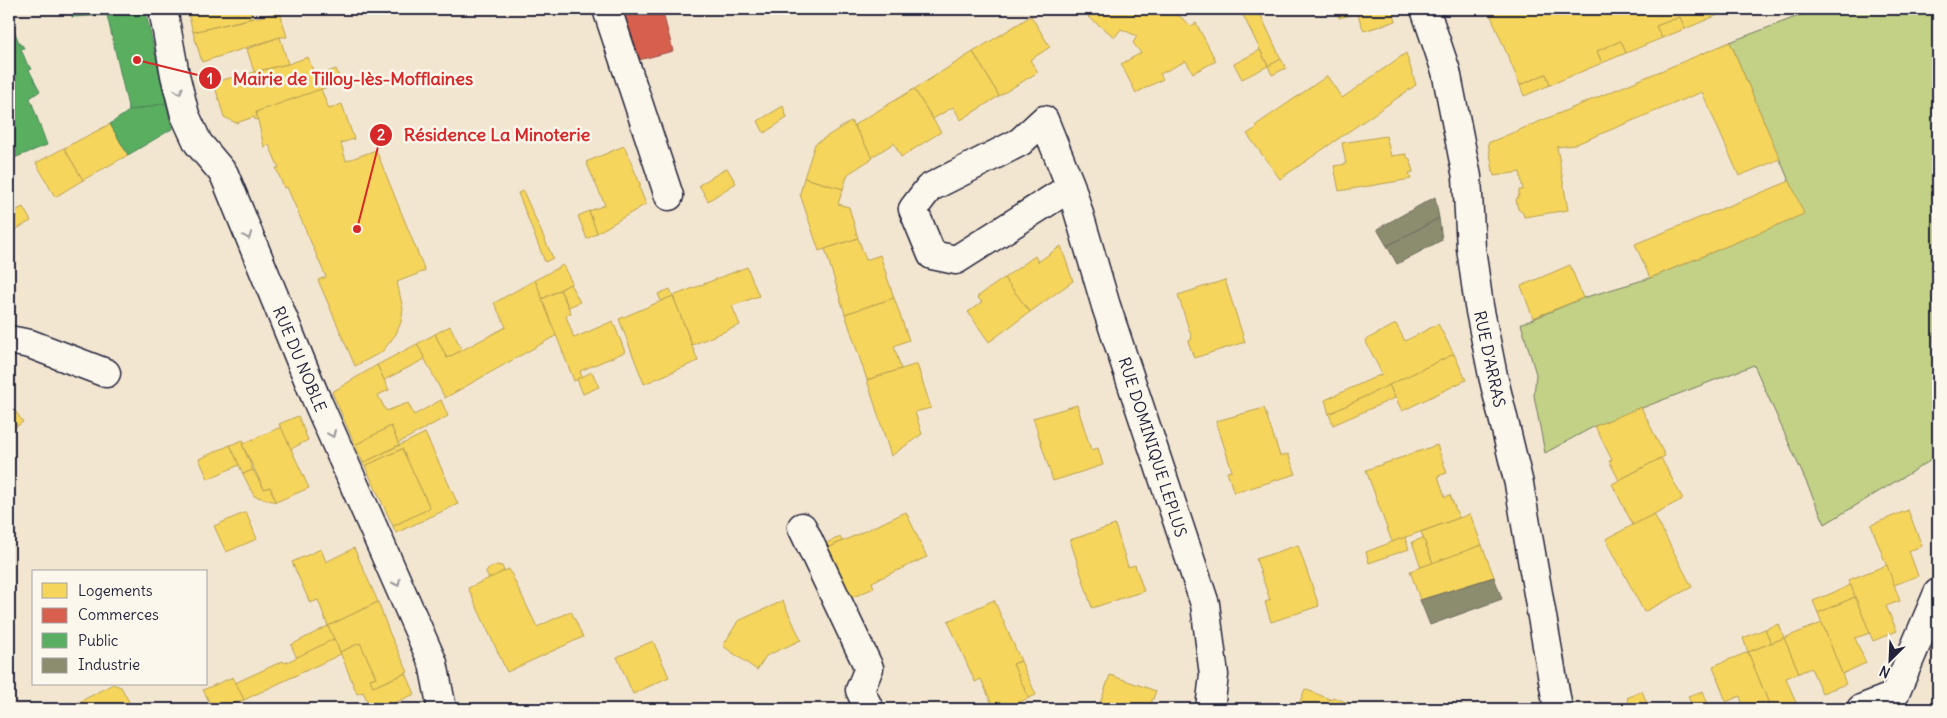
<svg xmlns="http://www.w3.org/2000/svg" width="1947" height="718" font-family="Delius,sans-serif">
<style>
.green{fill:#c2d186;stroke:#727a60}
.homes{fill:#f6d55c;stroke:#b69f52}
.shops{fill:#d6604d;stroke:#a04d48}
.public{fill:#5aae61;stroke:#498456}
.industry{fill:#8c8c6e;stroke:#6c6c5f}
.lines{fill:none;stroke-linecap:round;stroke-linejoin:round}
.minor-casing{stroke:#22223b;stroke-width:31}
.minor{stroke:#fbf7ec;stroke-width:28}
.oneway{stroke:#99979c}
.labels{text-anchor:middle;dominant-baseline:central;stroke-width:5;stroke-linejoin:round;paint-order:stroke}
.street-label{font-size:16px;fill:#22223b;stroke:#fbf7ec}
.leader{fill:none;stroke:#d62828;stroke-width:2}
.callout-dot{fill:#d62828;stroke:#fbf7ec;stroke-width:2}
.mark-label{font-size:15px;text-anchor:middle;font-weight:bold;fill:#fff}
.callout-label{font-size:18px;text-anchor:middle;font-weight:bold;fill:#d62828;stroke:#fbf7ec;stroke-width:5;stroke-linejoin:round;paint-order:stroke}
</style>
<rect width="100%" height="100%" fill="#f3e6d1"/>
<filter id="ink" filterUnits="userSpaceOnUse"><feTurbulence type="fractalNoise" baseFrequency=".02" numOctaves="2"/><feDisplacementMap in="SourceGraphic" scale="10" xChannelSelector="R" yChannelSelector="G"/><feConvolveMatrix kernelMatrix="1 2 1 2 8 2 1 2 1" color-interpolation-filters="sRGB"/></filter>
<g filter="url(#ink)">
<path class="green" d="M1808 9H1938V456L1825 524 1754 365 1595 426 1545 453 1534 396 1536 374 1521 324 1583 298 1650 278 1803 214 1730 42 1809 12Z"/>
<g class="homes">
<path d="M187 9H250L252 18 193 32Z"/>
<path d="M1095 9H1171L1191 26 1196 23 1216 61 1193 73 1186 61 1160 74 1163 79 1136 93 1121 64 1141 53 1133 43 1137 36 1121 29 1115 37 1088 17Z"/>
<path d="M1240 9H1258L1281 59 1268 66Z"/>
<path d="M1336 9H1392L1396 21 1364 31 1357 13 1339 18Z"/>
<path d="M1488 9H1732L1685 29 1680 17 1656 26 1662 38 1626 53 1621 41 1597 51 1602 63 1550 85 1546 74 1520 85Z"/>
<path d="M280 12 287 37H280L202 62 193 32Z"/>
<path d="M1031 16 1050 47 1030 60 1038 72 999 96 973 52Z"/>
<path d="M1680 17 1685 29 1662 38 1656 26Z"/>
<path d="M280 37 288 64 254 72 247 49Z"/>
<path d="M1621 41 1626 53 1602 63 1597 51Z"/>
<path d="M1730 42 1780 159 1739 176 1702 92 1574 145 1557 147 1568 210 1524 217 1523 213 1518 209 1516 200 1519 195V190H1523L1520 172 1494 176 1488 143Z"/>
<path d="M1260 50 1268 66 1242 79 1234 64Z"/>
<path d="M973 52 999 96 961 120 953 107 933 119 914 89Z"/>
<path d="M1406 53 1416 85 1280 179 1247 134 1258 127 1256 125 1327 76 1342 98Z"/>
<path d="M308 57 315 76 322 74 325 88 256 112 258 119 255 120 254 117 236 123 224 117 216 90 222 80 288 64Z"/>
<path d="M1281 59 1286 68 1272 75 1268 66Z"/>
<path d="M336 69 341 82 325 88 322 74Z"/>
<path d="M1546 74 1550 85 1524 96 1520 85Z"/>
<path d="M321 89 329 109 342 104 354 139 341 143 346 161 376 150 425 271 397 282 403 309 401 322 396 334 382 352 355 366 318 280 326 277 287 187 284 188 276 168H279L269 145 264 147 256 112Z"/>
<path d="M914 89 941 132 901 157 894 143 872 157 854 125Z"/>
<path d="M783 106 787 118 764 133 758 121Z"/>
<path d="M851 121 873 158 848 174 843 189 804 178 815 144Z"/>
<path d="M110 124 128 155 83 180 64 148Z"/>
<path d="M1386 136 1391 156 1406 154 1407 157 1410 159 1413 172 1409 173 1411 179 1339 191 1334 166 1346 164 1342 143Z"/>
<path d="M624 146 641 186 639 187 646 204 597 233 589 211 605 205 586 162Z"/>
<path d="M64 148 83 180 55 197 36 163Z"/>
<path d="M727 168 736 183 708 201 699 185Z"/>
<path d="M804 178 843 189 838 204 849 207 858 238 819 251 800 194Z"/>
<path d="M1790 181 1804 214 1650 278 1635 244Z"/>
<path d="M523 191 553 258 545 262 518 193Z"/>
<path d="M23 207 31 221 9 233V214Z"/>
<path d="M589 211 597 233 587 239 578 216Z"/>
<path d="M858 238 866 260 880 255 894 298 845 314 825 249Z"/>
<path d="M1061 246 1073 281 1030 312 1004 278 1035 256 1038 262Z"/>
<path d="M563 265 572 283 542 299 535 280Z"/>
<path d="M1570 265 1583 298 1533 318 1521 286Z"/>
<path d="M747 267 759 296 732 306 740 325 692 345 673 296Z"/>
<path d="M1004 278 1030 312 989 342 968 312 982 302 977 297Z"/>
<path d="M535 280 557 335 445 398 417 344 435 334 447 358 506 327 494 303Z"/>
<path d="M1225 280 1245 342 1194 358 1188 341 1192 339 1178 295Z"/>
<path d="M570 284 580 302 569 307 560 290Z"/>
<path d="M670 289 673 296 661 301 658 294Z"/>
<path d="M560 290 571 313 566 316 574 338 613 321 625 352 580 371 582 377 574 381 542 299Z"/>
<path d="M673 296 698 361 644 384 619 319Z"/>
<path d="M894 298 909 340 894 346 901 369 867 380 845 314Z"/>
<path d="M1396 324 1405 341 1438 324 1454 354 1329 414 1325 400 1382 374 1365 340Z"/>
<path d="M450 326 462 350 447 358 435 334Z"/>
<path d="M417 344 425 359 384 380 377 365Z"/>
<path d="M1454 354 1466 380 1402 411 1389 385Z"/>
<path d="M917 364 931 408 915 412 922 434 891 456 867 380Z"/>
<path d="M377 365 389 390 378 395 386 411 408 403 414 415 441 400 448 416 398 443 391 426 355 445 332 392Z"/>
<path d="M592 372 599 387 583 394 577 379Z"/>
<path d="M1389 385 1395 398 1333 425 1329 414Z"/>
<path d="M1077 405 1091 450 1098 448 1103 465 1053 481 1033 418Z"/>
<path d="M1641 407 1665 456 1619 480 1609 461 1612 460 1595 426Z"/>
<path d="M1264 408 1280 456 1288 454 1296 474 1234 493 1227 472 1232 471 1216 421Z"/>
<path d="M16 412 23 422 17 426 10 416Z"/>
<path d="M9 414 17 426 9 432Z"/>
<path d="M298 416 308 440 291 449 279 424Z"/>
<path d="M391 426 399 445 363 463 355 445Z"/>
<path d="M281 427 309 488 276 502 270 487 264 489 242 444Z"/>
<path d="M425 433 458 504 396 533 393 526 430 508 402 449 365 466 363 463Z"/>
<path d="M243 440 245 443 242 444 253 470 243 474 230 445Z"/>
<path d="M230 445 239 465 208 479 199 459Z"/>
<path d="M1437 445 1447 473 1438 476 1445 497 1450 495 1459 518 1392 542 1366 470Z"/>
<path d="M402 449 430 508 393 526 365 466Z"/>
<path d="M1661 458 1683 499 1633 525 1612 484Z"/>
<path d="M253 470 264 489 270 487 276 502 254 496 243 474Z"/>
<path d="M1908 510 1922 546 1909 551 1918 576 1894 585 1871 525Z"/>
<path d="M246 512 257 539 226 552 214 526Z"/>
<path d="M906 512 927 557 872 582 874 588 851 598 828 548Z"/>
<path d="M1470 514 1482 545 1433 563 1421 532Z"/>
<path d="M1654 514 1692 587 1644 612 1606 539Z"/>
<path d="M1115 525 1128 567 1135 565 1144 591 1092 608 1070 540Z"/>
<path d="M840 537 842 541 828 548 826 543Z"/>
<path d="M1405 537 1409 549 1369 563 1366 552Z"/>
<path d="M1423 538 1433 563 1421 567 1412 542Z"/>
<path d="M1298 545 1319 606 1271 622 1265 602 1270 600 1256 559Z"/>
<path d="M1482 545 1494 577 1420 600 1410 571Z"/>
<path d="M354 548 378 602 328 626 318 600 310 603 292 562 321 549 326 562Z"/>
<path d="M497 565 502 566 504 571 489 579 486 573 488 569Z"/>
<path d="M1887 565 1900 601 1886 606 1897 631 1873 641 1848 580Z"/>
<path d="M509 569 537 627 571 611 583 637 507 672 468 588Z"/>
<path d="M1851 585 1855 597 1818 613 1813 601Z"/>
<path d="M1855 597 1870 633 1855 638 1866 663 1842 674 1818 613Z"/>
<path d="M994 600 1021 661 1013 664 1029 698 1004 709H994L981 679 975 682 948 621Z"/>
<path d="M783 601 801 640 766 656 757 670 723 646 738 621Z"/>
<path d="M378 602 390 634 408 672 373 687 370 679 376 677 360 643 340 652 328 626Z"/>
<path d="M1822 623 1846 684 1822 693 1811 668 1799 673 1784 638Z"/>
<path d="M1779 624 1784 638 1771 643 1765 629Z"/>
<path d="M328 626 334 639 297 658 291 645Z"/>
<path d="M1765 629 1771 643 1748 652 1743 638Z"/>
<path d="M1784 638 1799 673 1786 678 1796 703 1780 709H1771L1748 652Z"/>
<path d="M334 639 341 654 244 700 235 683 283 661 285 663Z"/>
<path d="M653 641 669 677 633 694 617 657Z"/>
<path d="M360 643 376 677 370 679 373 687 406 673 415 694 380 709H371L363 692 357 694 340 652Z"/>
<path d="M1748 652 1771 709H1744L1740 696 1726 702 1713 666Z"/>
<path d="M1021 661 1036 695 1029 698 1013 664Z"/>
<path d="M1110 675 1156 691 1149 709H1098Z"/>
<path d="M233 677 244 700 223 709H213L203 690Z"/>
<path d="M113 684 121 687 133 709H76L74 705Z"/>
<path d="M1305 689 1332 700 1333 697 1364 709H1297Z"/>
<path d="M1642 691 1649 709H1631L1627 698Z"/>
<path d="M1703 691 1710 709H1693L1688 696Z"/>
</g>
<path class="shops" d="M620 9H662L673 51 635 61Z"/>
<g class="public">
<path d="M72 9H145L166 103 129 111 107 15 72 17Z"/>
<path d="M9 15 12 24 14 23 15 27 13 28 20 45H22L24 48 21 49 28 66H30L32 69 29 70 40 91 30 98 47 145 9 160Z"/>
<path d="M166 103 172 129 128 155 110 124 129 111Z"/>
</g>
<g class="industry">
<path d="M1435 197 1439 218 1387 246 1377 229Z"/>
<path d="M1439 218 1442 240 1397 264 1387 246Z"/>
<path d="M1494 577 1502 599 1430 625 1420 600Z"/>
</g>
<g class="lines">
<defs>
<g id="minor">
<path d="M163 9 175 75 185 115 198 143 224 174 315 396 433 663 442 709"/>
<path d="M607 9 669 196"/>
<path d="M1425 9 1446 71 1467 177 1471 248 1479 306 1493 376 1519 484 1558 709"/>
<path d="M1071 187 956 260 932 255 913 209 929 188 1020 142 1044 120 1071 187 1106 306 1205 604 1214 675 1210 709"/>
<path d="M9 340 30 344 106 373"/>
<path d="M802 527 869 668 860 690 869 709"/>
<path d="M1861 709 1894 696 1938 593"/>
</g>
</defs>
<use href="#minor" class="minor-casing"/>
<use href="#minor" class="minor"/>
</g>
<defs><path id="oneway-chevron" d="M-2-3.5L2.5 0L-2 3.5" fill="none" stroke-width="1.6" stroke-linecap="round" stroke-linejoin="round" transform="scale(1.25)"/></defs>
<g class="oneway">
<use href="#oneway-chevron" transform="translate(179 91) rotate(75)"/>
<use href="#oneway-chevron" transform="translate(248 236) rotate(68)"/>
<use href="#oneway-chevron" transform="translate(332 434) rotate(67)"/>
<use href="#oneway-chevron" transform="translate(397 583) rotate(66)"/>
</g>
</g>
<g class="labels">
<g class="street-label">
<text transform="translate(300 359) rotate(67)">RUE DU NOBLE</text>
<text transform="translate(1490 359) rotate(78)">RUE D'ARRAS</text>
<text transform="translate(1153 447) rotate(72)">RUE DOMINIQUE LEPLUS</text>
</g>
</g>
<path class="leader" d="M137 60L210 78M357 229L381 135"/>
<g class="callout-dot">
<circle cx="137" cy="60" r="5"/>
<circle cx="357" cy="229" r="5"/>
<circle cx="210" cy="78" r="12"/>
<circle cx="381" cy="135" r="12"/>
</g>
<g class="mark-label">
<text x="210" y="84">1</text>
<text x="381" y="140">2</text>
</g>
<g class="callout-label">
<text x="353" y="85">Mairie de Tilloy-lès-Mofflaines</text>
<text x="497" y="141">Résidence La Minoterie</text>
</g>
<rect width="1947" height="718" fill="none" stroke="#fbf7ec" stroke-width="30"/>
<rect x="15" y="15" width="1917" height="688" fill="none" stroke="#22223b" stroke-width="2" filter="url(#ink)"/>
<rect x="32" y="570" width="175" height="115" fill="#fbf7ec" stroke="#a4a2a5"/>
<rect x="42" y="583" width="25" height="15" fill="#f6d55c" stroke="#a4a2a5"/>
<text x="78" y="596" font-size="15" fill="#22223b">Logements</text>
<rect x="42" y="608" width="25" height="15" fill="#d6604d" stroke="#a4a2a5"/>
<text x="78" y="620" font-size="15" fill="#22223b">Commerces</text>
<rect x="42" y="633" width="25" height="15" fill="#5aae61" stroke="#a4a2a5"/>
<text x="78" y="646" font-size="15" fill="#22223b">Public</text>
<rect x="42" y="658" width="25" height="15" fill="#8c8c6e" stroke="#a4a2a5"/>
<text x="78" y="670" font-size="15" fill="#22223b">Industrie</text>
<g transform="translate(1890 660) rotate(204)" stroke="#fbf7ec" stroke-width="4" paint-order="stroke">
<path d="M0-4L9 19L0 12L-9 19Z" fill="#22223b"/>
<text y="-8" font-size="14" font-weight="bold" text-anchor="middle" fill="#22223b">N</text>
</g>
</svg>
